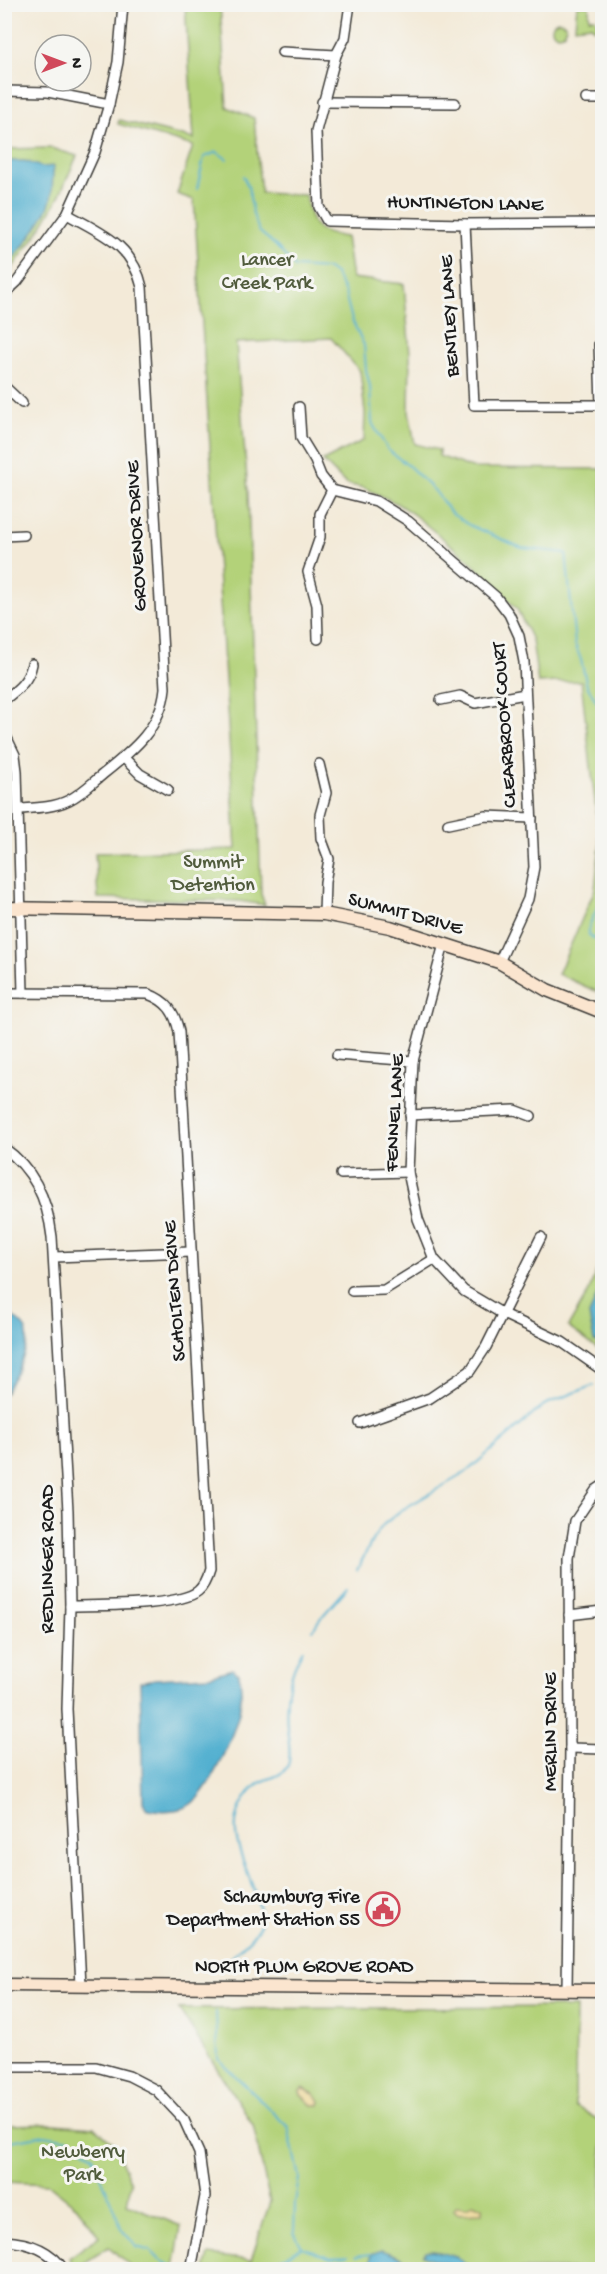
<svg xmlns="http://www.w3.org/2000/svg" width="607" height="2274" font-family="'Gochi Hand',sans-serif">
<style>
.green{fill:#b3d279;stroke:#68774a;stroke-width:1.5}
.sand{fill:#eeda9e;stroke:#857b5d;stroke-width:1.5}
.water{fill:#52b0d0;stroke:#376676;stroke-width:1.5}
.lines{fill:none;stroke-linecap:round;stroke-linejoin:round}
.stream{stroke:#52b0d0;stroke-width:2}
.street-casing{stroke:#3c3b38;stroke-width:12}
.secondary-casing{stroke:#3c3b38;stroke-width:15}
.street{stroke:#fff;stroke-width:9}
.secondary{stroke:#fbe5cf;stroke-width:12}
.labels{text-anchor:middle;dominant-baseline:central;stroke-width:6;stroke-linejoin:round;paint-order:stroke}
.street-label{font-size:20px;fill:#1c1c1c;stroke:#f6f6f2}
.park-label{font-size:20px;fill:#515c3d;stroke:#f6f6f2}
.poi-label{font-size:20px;fill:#1c1c1c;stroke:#f6f6f2;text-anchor:end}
</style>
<rect width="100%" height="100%" fill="#f6f6f2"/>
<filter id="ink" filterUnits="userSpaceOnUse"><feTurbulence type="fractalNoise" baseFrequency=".0167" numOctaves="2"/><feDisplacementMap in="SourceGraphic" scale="12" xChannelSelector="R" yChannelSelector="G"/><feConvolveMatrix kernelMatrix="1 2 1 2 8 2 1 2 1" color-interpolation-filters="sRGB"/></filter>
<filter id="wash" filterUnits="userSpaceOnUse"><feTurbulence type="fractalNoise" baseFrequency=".008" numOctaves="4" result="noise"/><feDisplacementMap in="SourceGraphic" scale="24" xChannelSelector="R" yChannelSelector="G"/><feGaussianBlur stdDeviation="1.35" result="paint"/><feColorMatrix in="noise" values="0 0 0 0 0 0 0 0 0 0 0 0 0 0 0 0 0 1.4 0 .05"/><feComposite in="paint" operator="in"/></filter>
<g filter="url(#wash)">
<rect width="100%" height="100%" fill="#f3ead8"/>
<g class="green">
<path d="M185 5H220L227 107 254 118 261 193 306 195C311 227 315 233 346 237L352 278 404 284 410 354 409 412 415 444 439 450V456L472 468 602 469V994L558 974 595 889 600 844 581 681 538 683 532 640 517 609 468 559 413 514 396 503 365 488 346 484 323 461 364 440 365 413 360 371 331 338 236 343 248 492 261 894 265 905 239 901 98 898 95 853 236 849 194 200 177 194 193 146 118 124 119 120 194 139Z"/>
<path d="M577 5H589V18H595L599 26 594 29 591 25 575 27Z"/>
<circle cx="559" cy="28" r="7"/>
<path d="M51 148 77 156 58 199 39 231 5 278V149Z"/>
<path d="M602 1256V1352L568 1327 589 1291Z"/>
<path d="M576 2007 575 2106 602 2122V2269H205L209 2255 251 2260 270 2202 253 2125 179 2009Z"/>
<path d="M53 2124 94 2127 113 2142 131 2182 127 2204 181 2226 174 2269 132 2268 109 2247 76 2268 69 2258 99 2236 77 2207 48 2184 5 2182V2125Z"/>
</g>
<g class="sand">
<path d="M303 2088 314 2094 320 2101 319 2105H312L301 2095 300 2091Z"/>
<path d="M473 2203 482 2207V2213L459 2214 453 2210 455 2206 468 2207Z"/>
</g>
<g class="water">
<path d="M5 161H25L42 167 54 166C52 177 53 188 51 199 49 213 16 258 5 266Z"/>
<path d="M602 1283V1344L594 1341 589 1315Z"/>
<path d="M5 1310C11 1316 22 1322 26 1330 33 1346 12 1380 5 1394Z"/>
<path d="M232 1669 239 1674C241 1684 242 1696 240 1706 237 1729 210 1791 191 1804 181 1812 158 1812 146 1808L143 1802 140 1682 155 1679 209 1676Z"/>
<path d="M382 2250 403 2258V2269H370L371 2254Z"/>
<path d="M433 2250 456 2257 475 2269C465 2270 432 2260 423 2255L426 2251Z"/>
</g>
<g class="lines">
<g class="stream">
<path d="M243 176 248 186 253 214 259 231 276 246 295 267 328 269 336 275 345 293 352 320 364 345 366 370 370 386 372 423 388 450 410 467 435 491 451 513 469 525 522 548 566 553 575 644 581 660 587 686 602 710"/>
<path d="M197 189 204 157 217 152 227 159"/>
<path d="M602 881 599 905 589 926V935L602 944"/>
<path d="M357 1570 373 1539 383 1525 400 1511 465 1473 544 1405 594 1385"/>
<path d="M313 1630 319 1620 348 1587"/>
<path d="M228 1963C236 1948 254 1940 260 1924 267 1906 232 1851 236 1823 237 1810 247 1792 258 1784 268 1777 282 1778 288 1765 292 1755 288 1739 287 1728 285 1698 288 1676 303 1649"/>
<path d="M216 2012 218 2059 288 2127 299 2178 295 2203 294 2232 302 2247 331 2258 347 2256"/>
<path d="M4 2142 45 2135 69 2139 93 2156 122 2230 137 2247 151 2251 161 2261 176 2268"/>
<path d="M356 2256 371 2254"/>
<path d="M260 2270 302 2247"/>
</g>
</g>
</g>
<g filter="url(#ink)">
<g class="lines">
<defs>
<g id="street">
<path d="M350 4 345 38 336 55 316 131 319 207 327 221 465 224 602 223"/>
<path d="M282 52 336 55"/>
<path d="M4 91 48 92 109 104"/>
<path d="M586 99H602"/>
<path d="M322 102 455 103"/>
<path d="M465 224 474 405H602"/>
<path d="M4 294 17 282 67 214 95 152 109 104 118 62 123 4"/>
<path d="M599 344 601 405"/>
<path d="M4 386 22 403"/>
<path d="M299 407 301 438 315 461 321 476 332 490 376 501 408 521 496 597 509 614 519 636 524 662 534 867 528 899 499 962"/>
<path d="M4 536 24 535"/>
<path d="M318 639 317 605 308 572 320 537V514L332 490"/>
<path d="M4 700C17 690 29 681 32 664"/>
<path d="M441 700 460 696 475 703 525 694"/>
<path d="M4 732 15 755 17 771 23 993"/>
<path d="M124 758 140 774 168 790"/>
<path d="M319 764 326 793 320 815 321 838 329 859 325 882 324 914"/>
<path d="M19 809C35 808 53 808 69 800 81 794 91 784 102 775 132 751 161 729 165 688L142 287C132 244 102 234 67 214"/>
<path d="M448 824 486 816 532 818"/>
<path d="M444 944 413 1061 408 1172 418 1219 434 1259 464 1291 503 1314 562 1342 602 1370"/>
<path d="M4 993 148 994C167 1001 175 1012 179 1032L209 1571C207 1578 204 1586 198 1591 179 1607 98 1605 70 1606"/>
<path d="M337 1055 413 1061"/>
<path d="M410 1115 515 1110 531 1116"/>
<path d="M4 1148C34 1169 48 1202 52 1237L68 1511 70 1606 67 1709 81 1985"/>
<path d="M341 1174 408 1172"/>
<path d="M54 1257 191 1252"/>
<path d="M352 1291 384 1290 434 1259"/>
<path d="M360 1423 430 1398 470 1371 486 1347 541 1237"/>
<path d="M569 1615 602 1611"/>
<path d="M570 1748 602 1749"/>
<path d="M567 1990 570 1748 569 1558 575 1521 596 1490 602 1486"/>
<path d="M4 2067H96L129 2076 156 2090 184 2120 199 2153 205 2196 191 2270"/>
<path d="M4 2241C28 2242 50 2249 64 2270"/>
</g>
<g id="secondary">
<path d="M4 908 324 914 390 927 499 962 547 990 602 1012"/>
<path d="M4 1985 602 1990"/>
</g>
</defs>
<use href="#street" class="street-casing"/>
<use href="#secondary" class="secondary-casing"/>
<use href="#street" class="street"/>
<use href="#secondary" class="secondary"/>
</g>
</g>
<defs>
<symbol id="civic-ring" viewBox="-11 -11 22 22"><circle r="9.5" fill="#f6f6f2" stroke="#d1495b" stroke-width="1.5"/><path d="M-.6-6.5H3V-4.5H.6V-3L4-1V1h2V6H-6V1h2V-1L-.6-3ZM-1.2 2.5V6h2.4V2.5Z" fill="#d1495b"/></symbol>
</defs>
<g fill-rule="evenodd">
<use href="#civic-ring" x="364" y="1890" width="38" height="38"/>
</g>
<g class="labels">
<g class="street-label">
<text transform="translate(465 205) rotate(1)">HUNTINGTON LANE</text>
<text transform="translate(451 316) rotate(-93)">BENTLEY LANE</text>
<text transform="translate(138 536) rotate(-93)">GROVENOR DRIVE</text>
<text transform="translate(506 725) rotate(-94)">CLEARBROOK COURT</text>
<text transform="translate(405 915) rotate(15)">SUMMIT DRIVE</text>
<text transform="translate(396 1113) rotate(-87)">FENNEL LANE</text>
<text transform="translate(176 1291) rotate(-94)">SCHOLTEN DRIVE</text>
<text transform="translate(49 1559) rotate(-90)">REDLINGER ROAD</text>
<text transform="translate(552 1732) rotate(-90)">MERLIN DRIVE</text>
<text x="304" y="1968">NORTH PLUM GROVE ROAD</text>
</g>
<g class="park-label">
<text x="267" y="261">Lancer<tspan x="267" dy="23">Creek Park</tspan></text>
<text x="213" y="863">Summit<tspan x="213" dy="23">Detention</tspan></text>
<text x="83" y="2153">Newberry<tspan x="83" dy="23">Park</tspan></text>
</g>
<g class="poi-label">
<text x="360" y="1898">Schaumburg Fire<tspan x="360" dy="23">Department Station 55</tspan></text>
</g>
</g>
<rect width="607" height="2274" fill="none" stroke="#f6f6f2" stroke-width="24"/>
<g transform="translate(63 63) rotate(90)"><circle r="28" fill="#f6f6f2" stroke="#9f9f9c" stroke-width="1.5"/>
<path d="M0-4.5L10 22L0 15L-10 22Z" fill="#d1495b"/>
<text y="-9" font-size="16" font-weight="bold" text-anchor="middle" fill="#1c1c1c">N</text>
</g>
</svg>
